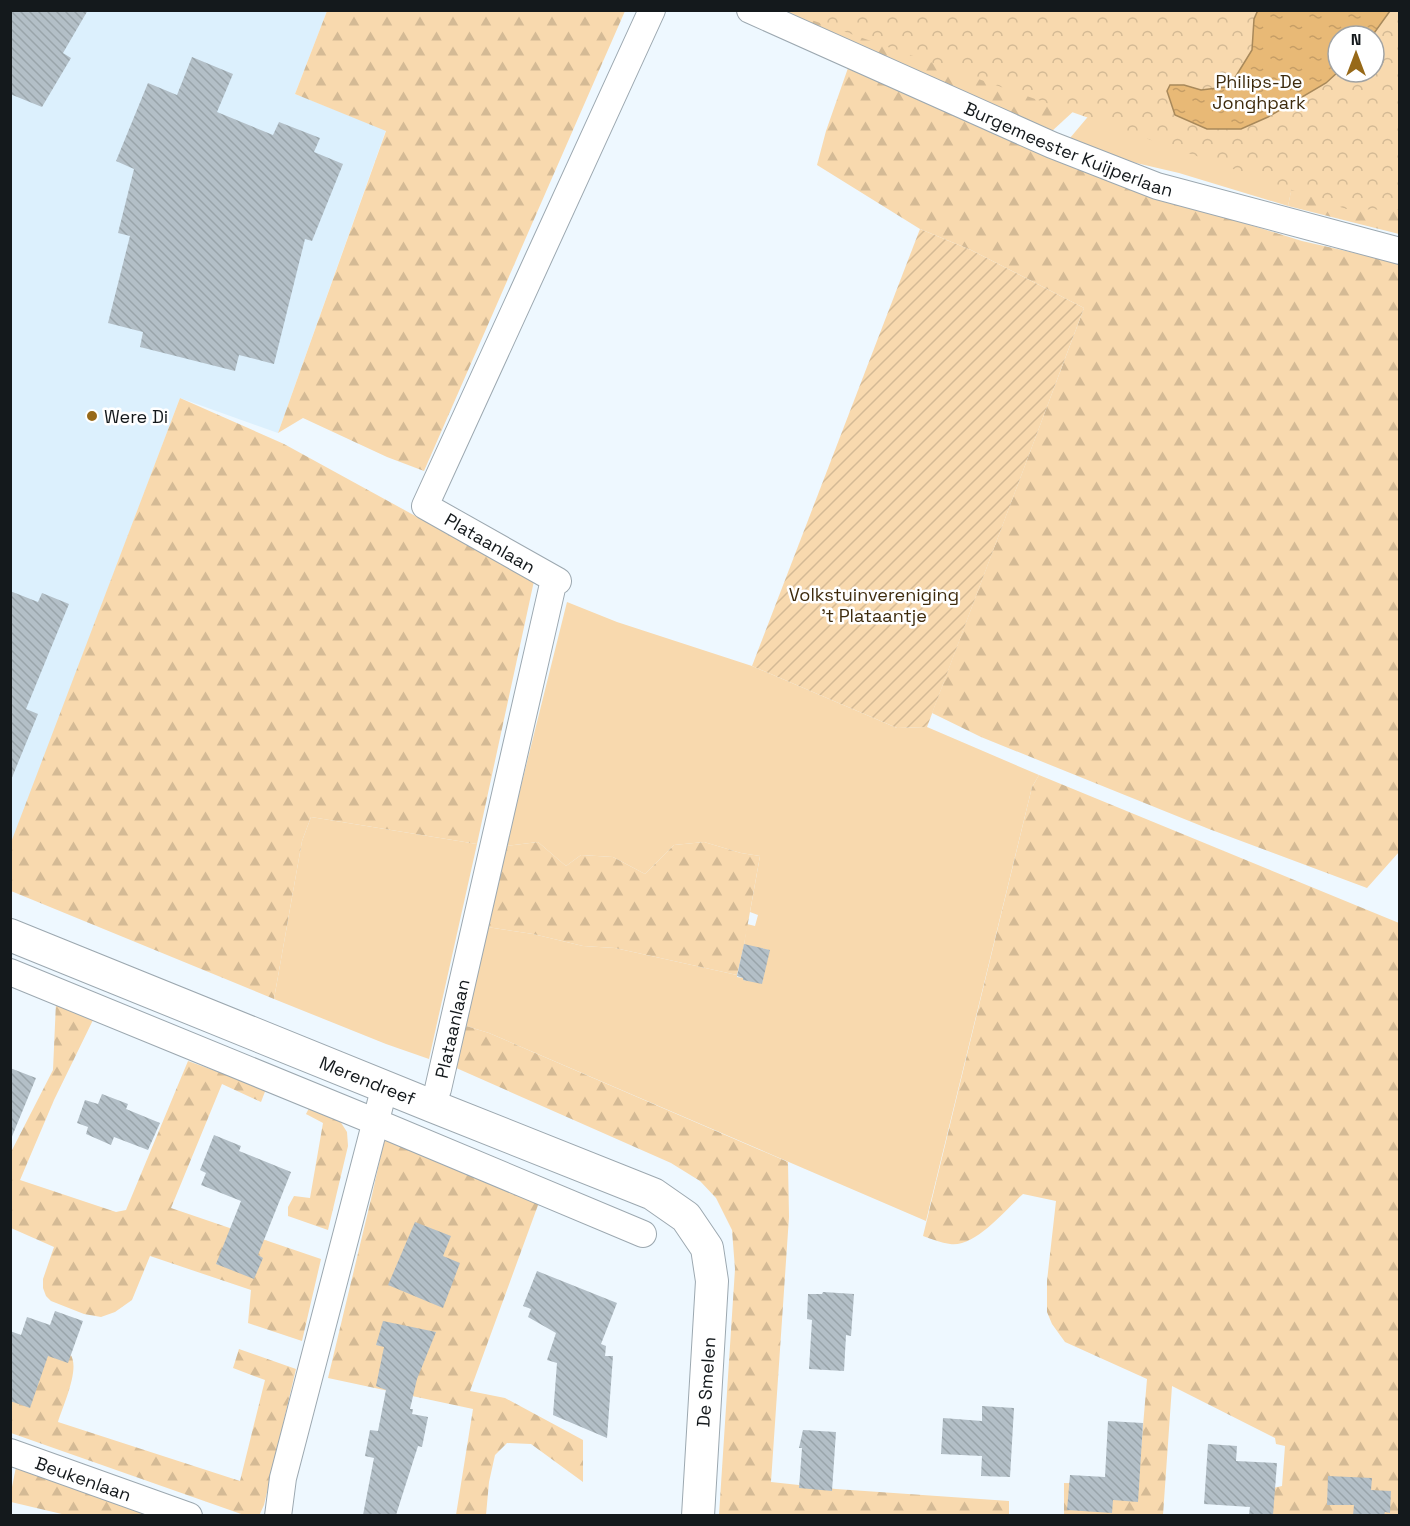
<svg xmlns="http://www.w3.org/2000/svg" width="1410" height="1526" font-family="'Space Grotesk',sans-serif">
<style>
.built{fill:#dcf0fd}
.grass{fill:#f8d9ae}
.forest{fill:url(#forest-firs)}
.park{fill:url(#park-crowns);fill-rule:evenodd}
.garden{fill:url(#garden-furrows)}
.water{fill:url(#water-ripples);stroke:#a8895b;stroke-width:1.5}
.building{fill:url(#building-back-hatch)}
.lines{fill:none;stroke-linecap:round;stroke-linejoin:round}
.minor-casing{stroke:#9ca8b0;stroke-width:28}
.tertiary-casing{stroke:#9ca8b0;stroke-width:34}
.minor{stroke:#fff;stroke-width:26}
.tertiary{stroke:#fff;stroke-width:32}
.poi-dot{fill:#976918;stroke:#fff;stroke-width:2}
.labels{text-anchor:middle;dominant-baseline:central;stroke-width:5;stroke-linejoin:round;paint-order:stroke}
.park-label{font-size:18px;fill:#3e2b0d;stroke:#fff}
.street-label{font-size:18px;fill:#14191c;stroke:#fff}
.poi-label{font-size:18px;fill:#14191c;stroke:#fff;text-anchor:start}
</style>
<defs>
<pattern id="forest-firs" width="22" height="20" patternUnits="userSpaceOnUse" patternTransform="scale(1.5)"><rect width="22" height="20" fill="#f8d9ae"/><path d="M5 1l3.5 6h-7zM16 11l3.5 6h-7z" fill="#d4ba95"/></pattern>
<pattern id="park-crowns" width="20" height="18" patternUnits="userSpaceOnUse" patternTransform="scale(1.5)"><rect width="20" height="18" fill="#f8d9ae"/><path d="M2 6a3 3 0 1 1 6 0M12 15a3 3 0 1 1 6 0" fill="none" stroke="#d4ba95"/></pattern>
<pattern id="garden-furrows" width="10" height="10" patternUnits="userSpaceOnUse" patternTransform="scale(1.5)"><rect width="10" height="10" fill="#f8d9ae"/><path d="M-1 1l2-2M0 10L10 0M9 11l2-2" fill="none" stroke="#d4ba95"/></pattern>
<pattern id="water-ripples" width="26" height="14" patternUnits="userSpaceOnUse" patternTransform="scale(1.5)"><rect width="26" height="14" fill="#e8b976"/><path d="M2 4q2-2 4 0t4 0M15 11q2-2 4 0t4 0" fill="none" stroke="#c69e66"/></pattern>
<pattern id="building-back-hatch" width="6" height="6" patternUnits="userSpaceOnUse" patternTransform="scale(1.5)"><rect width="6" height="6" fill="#b3bfc7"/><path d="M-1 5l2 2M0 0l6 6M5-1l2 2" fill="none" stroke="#99a4aa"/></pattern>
</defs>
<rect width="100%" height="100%" fill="#eef8ff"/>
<path class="built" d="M11 11H327L295 94 386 130 278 433 180 398 11 845Z"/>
<g class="grass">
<path d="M1399 11V134L1303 136 1288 206 1179 173 1119 159 1070 138 1097 106 1338 72H1374V36Z"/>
<path d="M567 602 617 622 752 666 897 728 927 727 1039 775 1032 787 926 1221 489 1033 463 1025 487 927 533 934 583 946 615 948 737 975V977L743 978V980L762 983 769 950 744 945 747 924 755 926 758 915 750 912 760 856 741 853 704 842 674 845 645 874 613 857 581 855 566 866 538 842 506 846Z"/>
<path d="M311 817 477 844 429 1059 386 1044 274 999 302 841Z"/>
</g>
<g class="forest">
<path d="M327 11H625L424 471 387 457 303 418 278 433 386 131 295 94Z"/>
<path d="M765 11H1021L1089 97 1051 132Z"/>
<path d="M848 68 1134 189 1302 241 1399 263V852L1367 888 1209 829 981 737 932 713 1084 308 971 250 920 229 817 165 826 131Z"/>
<path d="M1399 134V234L1288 206 1302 136Z"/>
<path d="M180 398 284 444 534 581 477 844 311 817 302 841 274 999 11 891 10 845Z"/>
<path d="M1039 775 1399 923V1515H1272L1273 1488 1282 1486 1285 1446 1276 1444 1275 1438 1172 1386 1163 1515H1064V1483L1138 1485 1147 1379 1065 1342 1052 1324 1047 1312V1281L1056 1201 1023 1194C1006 1209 975 1248 950 1244 941 1243 932 1239 923 1236L1032 787Z"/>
<path d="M538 842 566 866 581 855 613 857 645 874 674 845 704 842 741 853 760 856 744 945 737 975 615 948 583 946 533 934 487 927 506 846Z"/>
<path d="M56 1002 94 1018 54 1100 20 1180 116 1212 126 1210 188 1061 266 1089 261 1102 222 1084 171 1208 321 1259 302 1341 248 1323 251 1290 150 1256 132 1300 115 1312 101 1317 84 1314 51 1301 46 1296 43 1288V1279L54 1247 11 1228V1152L53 1070Z"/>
<path d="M463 1025 489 1033 788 1162 789 1217 771 1482 836 1489 1009 1501V1515H719L735 1269 732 1230 716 1198 700 1181 671 1163 454 1067Z"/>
<path d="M309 1108 338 1118 347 1132 348 1146 328 1230 288 1216V1207L294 1196 310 1198 323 1123 306 1114Z"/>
<path d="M386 1132 545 1186 470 1391 505 1398 583 1440V1482L531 1444 507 1443 495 1455 489 1482 486 1515H456L473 1409 328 1378 372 1195Z"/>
<path d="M30 1348 70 1354C81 1368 63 1405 58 1422L240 1481 265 1380 233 1368 239 1349 296 1369 264 1505 259 1516 244 1515 11 1433 10 1381Z"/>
<path d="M16 1467 153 1515H66L11 1502V1492Z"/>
</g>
<path class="park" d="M786 11H1399V210L1346 209ZM1338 36H1374V72H1338Z"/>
<path class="garden" d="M920 229 971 250 1084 308 927 727 897 728 752 666Z"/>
<path class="water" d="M1258 10 1390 11 1372 36H1338V72L1326 83 1268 117 1241 129H1207L1175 115 1167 91 1170 85H1184L1201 90 1226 87 1236 76 1252 50 1254 19Z"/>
<g class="building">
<path d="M10 10H88L63 53 71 58 42 107 10 94Z"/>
<path d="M192 57 233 74 217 112 273 135 279 122 320 138 314 152 343 164 312 241 305 239 274 364 239 355 235 371 140 347 143 332 108 323 130 236 118 233 134 169 116 161 148 83 177 95Z"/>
<path d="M10 591 38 602 42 593 69 604 26 709 38 714 11 780Z"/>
<path d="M744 944 770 950 762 984 743 980V978L737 976Z"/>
<path d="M10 1068 36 1078 11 1139 10 1138Z"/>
<path d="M102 1094 128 1104 126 1109 160 1123 148 1150 114 1137 111 1145 86 1134 88 1127 77 1123 85 1100 98 1104Z"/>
<path d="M214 1135 241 1146 239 1151 291 1172 258 1255 263 1258 254 1279 216 1264 241 1201 201 1185 206 1173 200 1170Z"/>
<path d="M415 1222 451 1236 443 1256 460 1263 443 1308 388 1285Z"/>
<path d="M537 1271 617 1303 601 1344 606 1346 605 1356H613L607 1438 553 1415 557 1363 547 1360 556 1333 528 1317 531 1309 523 1306Z"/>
<path d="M823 1292 854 1294 851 1336 846 1335 844 1371 809 1369 812 1320 807 1319 808 1294H822Z"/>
<path d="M55 1311 83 1321 68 1363 48 1356 30 1408 10 1401V1331L21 1335 27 1317 50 1325Z"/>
<path d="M383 1321 436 1332 417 1379 410 1409H413L412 1414 428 1417 422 1447 418 1446 396 1515H363L374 1458 365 1456 370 1430 378 1431 386 1390 376 1386 384 1347 376 1345Z"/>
<path d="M982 1406 1014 1408 1010 1477 981 1476 982 1456 941 1454 943 1418 982 1421Z"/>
<path d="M1108 1421 1143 1423 1138 1502 1113 1500 1112 1513 1067 1510 1070 1475 1105 1477Z"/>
<path d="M803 1430 836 1432 832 1491 799 1488 802 1448H799Z"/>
<path d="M1208 1444 1237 1446 1236 1461 1277 1463 1273 1515H1249L1250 1507 1204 1504Z"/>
<path d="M1328 1476 1372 1478 1371 1490 1391 1491 1390 1513 1385 1512 1384 1515H1353L1354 1505H1327Z"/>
</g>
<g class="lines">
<defs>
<g id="minor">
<path id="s1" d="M750 10 1052 145 1157 186 1400 251"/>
<path d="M10 972 376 1122 643 1234"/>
<path id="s2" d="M432 1106 438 1089 553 584 558 581 425 506 652 10"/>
<path id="s3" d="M10 1452 189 1516"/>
<path d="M278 1516 283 1478 381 1101 386 1087"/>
</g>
<g id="tertiary">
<path id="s4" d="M10 935 432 1106 653 1194 686 1217 707 1248 712 1281 698 1516"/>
</g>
</defs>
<use href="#minor" class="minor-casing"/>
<use href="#tertiary" class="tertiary-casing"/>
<use href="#minor" class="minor"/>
<use href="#tertiary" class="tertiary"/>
</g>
<circle class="poi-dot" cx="92" cy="416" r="6"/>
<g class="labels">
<g class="park-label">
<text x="1259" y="81">Philips-De<tspan x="1259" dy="21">Jonghpark</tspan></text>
<text x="874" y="594">Volkstuinvereniging<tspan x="874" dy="21">'t Plataantje</tspan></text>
</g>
<g class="street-label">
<text stroke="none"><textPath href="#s1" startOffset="348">Burgemeester Kuijperlaan</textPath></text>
<text transform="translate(490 543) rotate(30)">Plataanlaan</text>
<text stroke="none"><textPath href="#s2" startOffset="80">Plataanlaan</textPath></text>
<text stroke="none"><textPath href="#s4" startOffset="386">Merendreef</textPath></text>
<text transform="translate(706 1382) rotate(-86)">De Smelen</text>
<text stroke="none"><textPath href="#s3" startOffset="78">Beukenlaan</textPath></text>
</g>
<g class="poi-label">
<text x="104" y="416">Were Di</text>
</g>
</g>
<rect width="1410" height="1526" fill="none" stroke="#14191c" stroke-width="24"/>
<g transform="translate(1356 54)"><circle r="28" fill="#ffffff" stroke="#a1a3a4" stroke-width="1.5"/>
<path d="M0-4.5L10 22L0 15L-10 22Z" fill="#976918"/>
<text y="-9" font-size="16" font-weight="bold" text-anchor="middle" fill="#14191c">N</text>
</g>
</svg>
